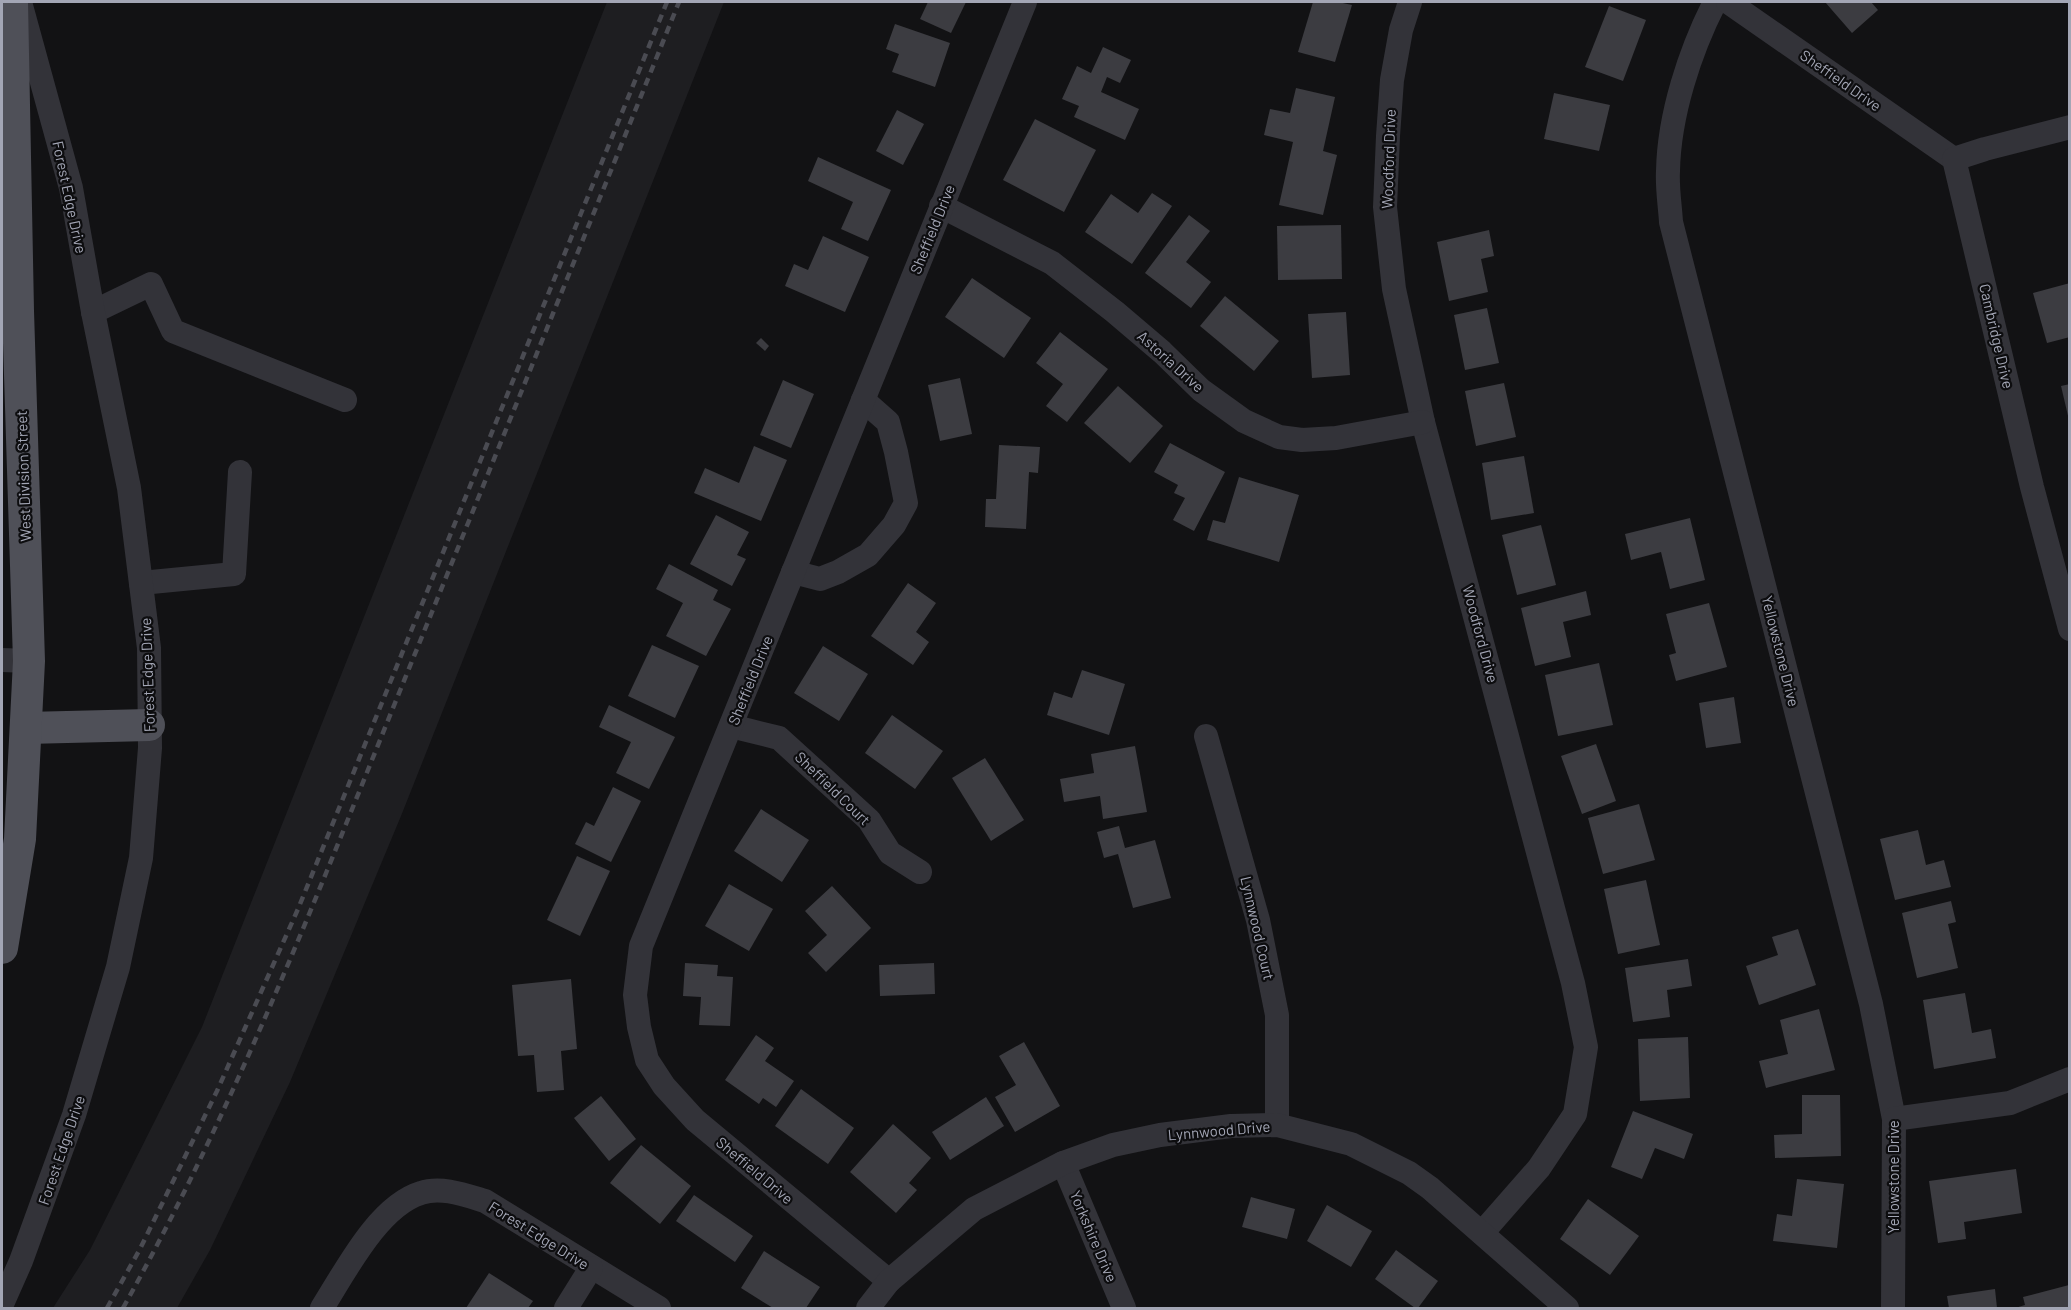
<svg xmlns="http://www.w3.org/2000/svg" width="2071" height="1310" font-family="Barlow,sans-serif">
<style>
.built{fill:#1e1e21}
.building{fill:#3c3c41}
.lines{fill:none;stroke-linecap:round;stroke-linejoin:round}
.minor{stroke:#333339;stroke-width:24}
.major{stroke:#4f5058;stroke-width:32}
.rail{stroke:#4a4b52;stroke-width:4.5;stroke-dasharray:8 6;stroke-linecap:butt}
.labels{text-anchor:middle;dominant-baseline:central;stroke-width:4.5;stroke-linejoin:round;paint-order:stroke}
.street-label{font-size:15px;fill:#a3a6b5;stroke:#0d0d0f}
</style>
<rect width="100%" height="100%" fill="#121214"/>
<path class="built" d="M607 2H724L401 816 290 1082 210 1250 177 1308H53L90 1250 202 1027Z"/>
<g class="building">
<path d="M928 2H966L951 33 920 19Z"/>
<path d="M1313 2H1338L1352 5 1335 62 1298 52Z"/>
<path d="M1825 2H1871L1878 10 1852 33Z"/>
<path d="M1609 6 1646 20 1623 81 1585 67Z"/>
<path d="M895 24 950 43 935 87 892 72 899 54 886 49Z"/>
<path d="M1103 47 1131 60 1120 83 1107 77 1101 92 1139 109 1125 140 1074 117 1079 106 1062 99 1077 66 1091 73Z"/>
<path d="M1296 88 1335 97 1323 151 1337 155 1323 215 1279 205 1293 142 1264 135 1270 109 1290 113Z"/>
<path d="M1554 93 1610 105 1599 151 1544 139Z"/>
<path d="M897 110 924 124 903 165 876 151Z"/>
<path d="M1035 119 1096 150 1064 212 1003 180Z"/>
<path d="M818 157 891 190 868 241 841 229 853 202 808 181Z"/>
<path d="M1152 193 1172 206 1132 264 1085 232 1111 194 1138 213Z"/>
<path d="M1189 215 1210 231 1186 262 1211 282 1191 308 1145 273Z"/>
<path d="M1341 225 1342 279 1278 280 1277 226Z"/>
<path d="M1489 230 1494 256 1481 259 1488 292 1449 301 1437 242Z"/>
<path d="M823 236 869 257 845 312 785 286 794 264 808 270Z"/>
<path d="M972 278 1031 318 1004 358 945 317Z"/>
<path d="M2070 283V337L2047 343 2033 293Z"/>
<path d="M1225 296 1279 341 1254 371 1200 326Z"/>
<path d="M1487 308 1499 363 1465 370 1454 315Z"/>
<path d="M1346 312 1350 375 1312 378 1308 314Z"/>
<path d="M1060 332 1108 369 1067 422 1046 406 1063 384 1036 363Z"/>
<path d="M761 338 769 346 765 351 756 343Z"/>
<path d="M960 378 972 434 940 441 928 385Z"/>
<path d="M783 380 814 394 791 448 760 435Z"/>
<path d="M1504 383 1516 437 1476 446 1465 391Z"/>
<path d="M2070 384V420H2069L2061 386Z"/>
<path d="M1118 386 1163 426 1130 463 1084 423Z"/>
<path d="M1170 443 1225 472 1194 531 1173 520 1185 498 1174 493 1178 485 1154 472Z"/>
<path d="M999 445 1040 447 1038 473 1029 472 1026 529 985 527 986 499H996Z"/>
<path d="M754 446 787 460 761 521 694 493 705 468 739 483Z"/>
<path d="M1524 456 1534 513 1491 520 1482 463Z"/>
<path d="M1239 477 1299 495 1279 562 1207 540 1213 520 1225 523Z"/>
<path d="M716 515 749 532 737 555 746 559 732 586 690 564Z"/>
<path d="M1690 518 1705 580 1670 589 1661 552 1631 560 1625 534Z"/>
<path d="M1541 525 1556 585 1517 595 1502 535Z"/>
<path d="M669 564 718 590 713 600 731 609 706 656 666 636 683 603 656 589Z"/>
<path d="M908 583 936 603 916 632 929 642 913 665 871 636Z"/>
<path d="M1586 591 1591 615 1563 622 1571 657 1535 666 1521 608Z"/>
<path d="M1709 603 1727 667 1676 681 1669 655 1676 653 1666 614Z"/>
<path d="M652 645 699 666 675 718 628 696Z"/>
<path d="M823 646 868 674 839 721 794 693Z"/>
<path d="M1599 663 1613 725 1558 736 1545 675Z"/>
<path d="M1082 670 1125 684 1109 735 1047 715 1054 692 1072 698Z"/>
<path d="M1734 697 1741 743 1706 748 1699 703Z"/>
<path d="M609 705 675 737 649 789 616 773 631 742 599 727Z"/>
<path d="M892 715 943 751 915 789 865 753Z"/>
<path d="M1596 744 1616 801 1582 814 1561 756Z"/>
<path d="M1135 746 1147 812 1103 819 1100 796 1064 802 1060 779 1094 773 1091 754Z"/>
<path d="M985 758 1024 820 991 841 952 778Z"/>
<path d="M613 787 641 801 611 862 575 844 586 822 594 826Z"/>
<path d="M1639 804 1655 860 1603 874 1588 818Z"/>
<path d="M761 809 809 840 782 882 734 851Z"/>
<path d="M1119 826 1125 848 1155 840 1171 898 1133 908 1118 854 1104 858 1097 832Z"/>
<path d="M1918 830 1926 865 1944 860 1951 887 1895 900 1880 839Z"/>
<path d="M577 856 610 871 580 936 547 920Z"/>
<path d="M1646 880 1660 945 1618 954 1604 889Z"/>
<path d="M729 884 773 909 749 951 705 926Z"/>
<path d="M832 886 871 928 826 972 808 953 827 935 805 911Z"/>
<path d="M1951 901 1956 922 1948 924 1958 968 1917 978 1902 913Z"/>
<path d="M1798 929 1816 985 1759 1005 1746 966 1778 955 1772 937Z"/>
<path d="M1688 959 1692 986 1667 990 1670 1017 1633 1022 1625 968Z"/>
<path d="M685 963 718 965 717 976 733 977 730 1026 699 1025 701 997 683 996Z"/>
<path d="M934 963 935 994 880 996 879 965Z"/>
<path d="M571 979 577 1049 561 1051 564 1090 537 1092 534 1055 518 1056 512 985Z"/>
<path d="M1965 993 1972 1033 1991 1029 1996 1058 1934 1069 1923 1000Z"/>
<path d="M1819 1009 1835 1070 1766 1088 1759 1061 1788 1054 1780 1020Z"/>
<path d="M756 1035 774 1048 765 1061 794 1081 776 1107 763 1098 759 1104 725 1080Z"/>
<path d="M1688 1037 1690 1098 1640 1101 1638 1039Z"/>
<path d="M1024 1042 1060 1106 1015 1132 995 1097 1016 1085 999 1056Z"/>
<path d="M801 1089 854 1128 828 1164 775 1126Z"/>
<path d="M1802 1095H1840L1841 1156 1775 1158 1774 1135 1802 1134Z"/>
<path d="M601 1096 636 1139 609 1161 574 1118Z"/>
<path d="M986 1097 1004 1126 950 1160 932 1132Z"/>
<path d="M1633 1111 1693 1134 1684 1159 1655 1148 1642 1179 1611 1167Z"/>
<path d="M893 1124 931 1158 909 1183 917 1190 896 1213 850 1172Z"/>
<path d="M641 1145 691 1186 660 1224 610 1183Z"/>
<path d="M2016 1169 2022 1213 1964 1222 1966 1239 1938 1243 1929 1181Z"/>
<path d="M1797 1179 1844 1184 1837 1248 1773 1241 1777 1214 1792 1216Z"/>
<path d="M694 1195 753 1236 735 1262 676 1221Z"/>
<path d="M1251 1197 1295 1209 1287 1239 1242 1227Z"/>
<path d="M1588 1199 1639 1236 1610 1275 1560 1239Z"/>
<path d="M1327 1205 1372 1231 1351 1267 1307 1241Z"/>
<path d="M1396 1250 1438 1281 1418 1308H1415L1375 1279Z"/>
<path d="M764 1251 820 1287 806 1308H773L741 1288Z"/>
<path d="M489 1273 533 1301 528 1308H466Z"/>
<path d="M2069 1285 2070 1308H2015L2025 1305 2023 1297Z"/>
<path d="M1995 1289 1997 1308H1949L1947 1296Z"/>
</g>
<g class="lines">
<g class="minor">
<path d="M1410 2 1401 30 1392 80 1388 136 1385 207 1394 289 1423 422 1573 983 1586 1047 1575 1114 1539 1168 1482 1233"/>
<path d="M1715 2C1690 51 1669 115 1668 171 1667 188 1670 205 1671 222L1871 1004 1894 1119 1893 1308"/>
<path d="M1728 2 1954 159"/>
<path d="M2070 127 1985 149 1954 159 2032 487 2070 629"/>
<path d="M941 206 1052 263 1115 312 1162 352 1201 390 1244 421 1279 437 1302 440 1336 438 1423 422"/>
<path d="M93 312 151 284 173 331 345 400"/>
<path d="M793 572 820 579 838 572 868 555 894 525 906 503 896 452 888 422 863 400"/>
<path d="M141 583 234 574 240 472"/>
<path d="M2 660 29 661"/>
<path d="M731 726 779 738 869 820 890 853 920 872"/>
<path d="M1206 736 1258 920 1277 1015V1125"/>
<path d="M1894 1119 2010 1103 2070 1079"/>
<path d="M1063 1163 1124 1308"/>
<path d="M889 1281 695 1120 664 1086 647 1060 639 1027 635 995 641 946 1025 2"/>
<path d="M2 1304 21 1261 74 1115 118 967 141 858 150 748 149 648 129 488 93 312 71 188 20 2"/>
<path d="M322 1308C345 1272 378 1206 421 1193 441 1186 465 1195 485 1201L659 1308"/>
<path d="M566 1308 591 1268"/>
<path d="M868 1308 889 1281 974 1209 1063 1163 1113 1145 1160 1135 1231 1126 1277 1125 1351 1144 1409 1173 1430 1188 1567 1308"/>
</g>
<g class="major">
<path d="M26 728 149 725"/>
<path d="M2 948 20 839 29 661 18 311 12 2"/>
</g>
<g class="rail">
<path d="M107 1308 140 1249 217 1091 298 909 667 2"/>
<path d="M123 1308C231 1115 312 908 395 703 490 469 585 235 679 2"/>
</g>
</g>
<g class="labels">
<g class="street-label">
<text transform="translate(1841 80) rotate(35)">Sheffield Drive</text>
<text transform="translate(1388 159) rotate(-88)">Woodford Drive</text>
<text transform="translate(70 197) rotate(78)">Forest Edge Drive</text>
<text transform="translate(932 229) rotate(-68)">Sheffield Drive</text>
<text transform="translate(1997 336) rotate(77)">Cambridge Drive</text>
<text transform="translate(1171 361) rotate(42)">Astoria Drive</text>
<text transform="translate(23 476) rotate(-92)">West Division Street</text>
<text transform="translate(1481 634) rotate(75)">Woodford Drive</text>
<text transform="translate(1781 651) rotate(76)">Yellowstone Drive</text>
<text transform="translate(147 675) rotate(-92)">Forest Edge Drive</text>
<text transform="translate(750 680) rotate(-68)">Sheffield Drive</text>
<text transform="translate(833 788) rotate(44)">Sheffield Court</text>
<text transform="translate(1258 928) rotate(77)">Lynnwood Court</text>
<text transform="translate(1219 1130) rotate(-5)">Lynnwood Drive</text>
<text transform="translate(61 1150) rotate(-71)">Forest Edge Drive</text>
<text transform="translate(755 1170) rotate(40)">Sheffield Drive</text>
<text transform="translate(1893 1177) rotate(-90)">Yellowstone Drive</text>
<text transform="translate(539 1235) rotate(32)">Forest Edge Drive</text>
<text transform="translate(1094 1236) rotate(67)">Yorkshire Drive</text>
</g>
</g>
<rect width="2071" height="1310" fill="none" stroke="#a3a6b5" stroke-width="6"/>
</svg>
